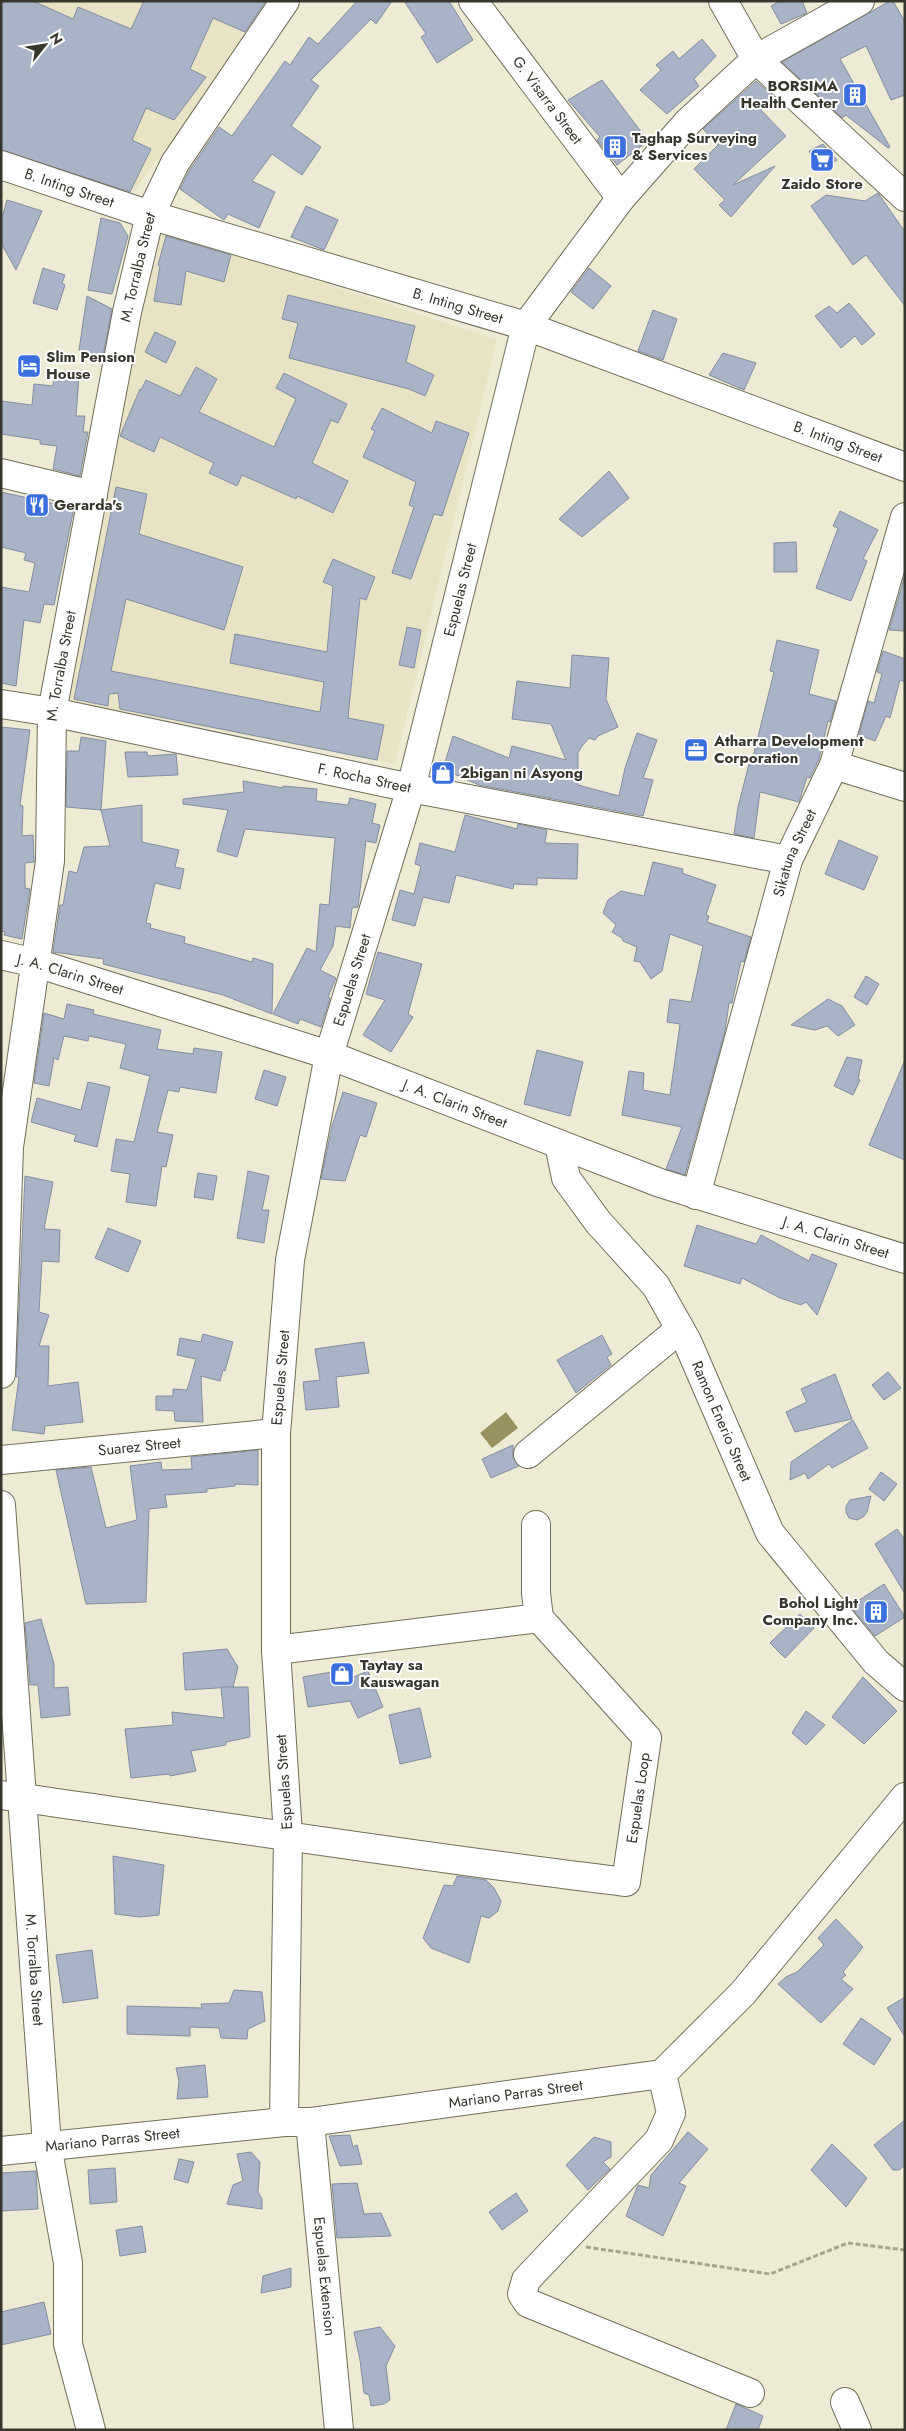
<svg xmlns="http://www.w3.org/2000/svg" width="906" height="2431" font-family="Jost,sans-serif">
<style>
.built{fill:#e7e3c4}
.water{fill:#99915e}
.building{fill:#a9b3c7;stroke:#838da0}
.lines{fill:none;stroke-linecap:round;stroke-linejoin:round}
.minor-casing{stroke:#706e59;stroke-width:30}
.major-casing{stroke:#706e59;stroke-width:30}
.path{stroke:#a4a290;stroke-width:3;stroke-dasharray:5 2.5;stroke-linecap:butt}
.minor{stroke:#fff;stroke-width:28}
.major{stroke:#fff;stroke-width:28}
.labels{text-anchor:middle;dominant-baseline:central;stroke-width:4;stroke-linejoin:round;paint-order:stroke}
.poi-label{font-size:15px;font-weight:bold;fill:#37362d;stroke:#fff;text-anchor:start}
.street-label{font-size:15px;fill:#37362d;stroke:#fff}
</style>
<rect width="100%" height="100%" fill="#eeebd4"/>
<g class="built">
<path d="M1 1H276L132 194 1 150Z"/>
<path d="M155 228 497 340 395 764 68 701Z"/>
</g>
<path class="water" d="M506 1412 518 1428 492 1448 480 1433Z"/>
<g class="building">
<path d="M1 1H33L73 19 78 7 131 29 144 1H266L245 32 213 18 190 69 206 77 174 120 146 108 132 140 151 149 130 192 1 150Z"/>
<path d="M357 1H392L376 24 371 19 311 80 319 86 291 126 321 147 302 175 272 154 252 181 275 192 259 228 228 214 224 220 180 189 189 171 219 127 232 136 285 61 290 65 309 37 318 44Z"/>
<path d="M404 1H449L473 40 437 63 421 37 426 34Z"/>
<path d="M780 1H802L807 13 781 24 771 6Z"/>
<path d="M890 1H893L905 22V95L891 100 866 46 840 59 890 147 888 148 846 115 842 118 782 62Z"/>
<path d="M702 39 716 56 694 79 699 86 667 114 640 90 661 70 656 65 673 51 679 59Z"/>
<path d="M602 80 648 141 617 165 597 140 600 137 568 100Z"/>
<path d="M756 81 774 97 761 110 786 136 733 185 775 166 731 217 719 205 725 200 694 169 718 145 703 129Z"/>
<path d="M823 144 837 160 819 171 809 151Z"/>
<path d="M878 193 905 232V306L866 255 853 265 811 206 826 195 865 201Z"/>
<path d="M7 200 42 211 16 270 1 243V221Z"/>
<path d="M306 206 338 220 324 250 291 237Z"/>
<path d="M101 218 120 223 128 236 112 294 88 290Z"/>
<path d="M166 236 231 255 224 282 186 271 181 305 154 301 160 266 158 265Z"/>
<path d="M43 268 65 275 62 283 65 285 57 310 33 303Z"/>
<path d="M589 268 611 286 593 309 571 292Z"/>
<path d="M288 295 415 326 406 362 434 375 425 396 409 389 289 358 298 323 282 319Z"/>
<path d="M87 296 112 309 103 356 79 350Z"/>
<path d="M849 303 875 334 862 345 855 336 841 348 815 316 829 306 837 313Z"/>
<path d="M653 310 677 319 663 360 638 351Z"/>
<path d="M155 332 176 342 166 363 145 352Z"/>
<path d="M723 353 756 363 744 390 709 375Z"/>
<path d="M196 367 217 379 199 412 274 447 296 399 276 388 284 373 347 404 338 423 331 420 312 463 348 481 333 513 297 496 296 499 242 475 237 486 209 473 214 463 160 437 154 452 120 436 140 389 141 390 146 380 180 396Z"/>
<path d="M54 375 79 377 76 416H85L83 432H88L80 476 53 469 57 446 40 444V440L1 434V401L32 405 34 384 53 386Z"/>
<path d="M382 408 432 433 436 421 469 433 442 516 434 514 411 579 392 573 414 507 409 505 416 482 363 457 375 431 371 429Z"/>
<path d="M609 471 629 498 582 537 559 519Z"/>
<path d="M116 487 147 494 139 534 243 567 224 630 126 599 111 671 320 712 324 682 230 663 235 634 327 652 333 586 323 582 333 559 375 577 366 600 360 598 348 718 384 725 377 760 120 709 118 693 109 694 108 706 74 699Z"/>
<path d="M1 492 74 508 54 605 44 604 40 623 24 620 16 686 1 683V587L29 592 35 563 24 560 26 553 1 547Z"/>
<path d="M840 511 878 530 863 559 867 561 851 601 816 588 838 528 833 526Z"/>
<path d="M796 542 797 572H774V543Z"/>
<path d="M905 575V631L889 630Z"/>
<path d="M407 627 421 630 414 668 399 665Z"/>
<path d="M777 640 819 650 809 694 836 701 830 722 828 721 819 759 810 778 807 777 799 802 760 792 754 838 734 834 738 807 749 764 751 765 774 672 770 671Z"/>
<path d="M883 651 905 659V682L900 680 890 718 886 716 875 741 859 735 868 701 874 703 882 674 877 672Z"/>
<path d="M572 655 609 658 606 699 618 727 598 736 595 740 589 738 582 746 578 753V785L619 796 625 768 637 733 657 740 643 778 653 780 643 816 479 785 443 769 453 736 509 758 512 746 566 760 551 724 512 719 517 681 570 688Z"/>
<path d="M1 727 30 730 20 805 23 806 22 836 33 835 34 860V862L25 863V888L30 889 22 939 4 935 5 932 1 931Z"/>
<path d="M81 737 106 741 101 810 66 807 67 751H79Z"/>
<path d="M125 752H147L148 756 176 754 178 775 128 777Z"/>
<path d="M243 781 283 788V786L317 789 316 801 348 805 350 798 376 804 372 823 380 825 376 843 366 841 358 907 352 908 350 928 336 926 333 946 320 970 336 978 328 997 330 998 321 1027 300 1019 298 1024 273 1014 307 948 316 952 320 904 329 905 335 838 245 829 237 857 217 851 228 810 183 804V799L244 792Z"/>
<path d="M142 805V842L179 850 175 867 184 869 180 889 155 883 146 923 151 924 150 928 185 937 184 943 252 962 253 958 273 964 272 1014 223 995 103 964 104 959 53 952 60 905H63L69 871 77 873 84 847 110 846 101 810Z"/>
<path d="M465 815 517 829 518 824 547 830 545 843 578 844 577 879 537 878V885L514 884 513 889 456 875 449 903 423 897 415 926 392 920 400 890 414 894 421 866 415 864 420 843 455 852Z"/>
<path d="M839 840 878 857 864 890 825 874Z"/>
<path d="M653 862 683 869 682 873 716 885 706 915 709 916 707 922 751 937 744 962 741 961 732 1003H729L725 1031 685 1175 666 1169 682 1127 622 1115 629 1071 644 1073 643 1090 670 1095 680 1024 667 1022 670 999 691 1002 703 946 670 934 662 971 651 979 640 962 634 961 637 947 623 941 622 938 612 932 616 925 603 913 608 900 621 891 644 896Z"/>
<path d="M378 952 422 964 408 1014 413 1017 391 1052 363 1035 385 1000 366 994Z"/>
<path d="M866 976 879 984 867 1005 854 997Z"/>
<path d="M828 999 842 1006 855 1025 838 1036 827 1026 815 1030 791 1025Z"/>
<path d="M67 1004 94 1010 93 1014 161 1030 157 1049 193 1054 194 1048 222 1052 216 1093 180 1087 179 1092 168 1090 157 1132 173 1135 166 1167 162 1166 156 1206 126 1202 130 1174 111 1171 116 1139 134 1142 150 1076 120 1068 126 1044 89 1036 88 1041 64 1036 58 1060 54 1058 49 1086 34 1083 44 1013 64 1019Z"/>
<path d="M537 1050 583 1062 570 1116 524 1104Z"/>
<path d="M847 1057 862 1060 858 1079 860 1080 853 1095 834 1086Z"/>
<path d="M905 1060V1160L869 1145Z"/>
<path d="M264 1070 286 1077 277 1106 255 1099Z"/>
<path d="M88 1082 110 1087 97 1147 74 1141 76 1135 31 1122 37 1098 81 1110Z"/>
<path d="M343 1092 377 1103 366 1137 360 1135 345 1181 321 1179 332 1126Z"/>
<path d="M248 1171 269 1176 262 1210H269L264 1243 237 1238Z"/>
<path d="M198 1173 217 1176 213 1200 194 1197Z"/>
<path d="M25 1176 53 1182 44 1229 60 1230 59 1262 42 1261 39 1312 49 1315 39 1346H49L48 1386 78 1382 83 1422 45 1426 44 1434 12 1430 19 1377H16Z"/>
<path d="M697 1225 756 1244 761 1235 809 1261 812 1254 837 1264 817 1315 806 1302 801 1305 780 1298 742 1278 740 1284 684 1266Z"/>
<path d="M108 1228 141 1241 128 1272 95 1258Z"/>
<path d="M203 1334 233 1342 225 1371 223 1370 220 1381 201 1376 203 1422 175 1421 174 1411 156 1410V1396H173V1389L187 1390 196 1359 177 1355 180 1338 201 1342Z"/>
<path d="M602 1335 612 1354 607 1357 611 1365 576 1393 557 1360Z"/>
<path d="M364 1342 369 1373 336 1377 339 1407 306 1410 303 1382 320 1380 315 1349Z"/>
<path d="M888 1372 901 1388 884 1400 872 1385Z"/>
<path d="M835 1374 852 1419 795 1432 786 1412 807 1402 801 1389Z"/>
<path d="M853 1420 868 1448 832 1468 829 1464 808 1479 805 1473 790 1480 791 1462Z"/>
<path d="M513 1445V1457L519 1466 491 1478 482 1459Z"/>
<path d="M258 1450V1485L235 1484V1486L207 1489V1492L165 1495 167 1507 149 1509 146 1602 86 1604 56 1470 91 1467 106 1528 137 1520 130 1466 161 1462 162 1470 192 1469 191 1457Z"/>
<path d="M881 1472 897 1484 884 1501 869 1489Z"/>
<path d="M871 1496 867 1512 863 1517 857 1520 849 1518 846 1512V1506L850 1500Z"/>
<path d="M897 1529 905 1540V1594L875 1544Z"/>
<path d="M884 1584 905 1617 875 1636 850 1606Z"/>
<path d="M800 1614 814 1628 785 1658 770 1643Z"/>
<path d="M41 1619 54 1664V1688L68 1687 70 1715 41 1718 38 1685H30L25 1623Z"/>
<path d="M227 1649 238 1667 233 1687 185 1690 183 1653Z"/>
<path d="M343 1670 344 1681 368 1671 383 1707 358 1718 350 1701 308 1707 303 1677Z"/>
<path d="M863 1677 897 1711 864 1744 832 1717Z"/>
<path d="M221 1687H248L250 1737 226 1742V1745L191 1751 196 1771 170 1776 169 1774 131 1778 125 1729 173 1725 172 1712 224 1718Z"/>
<path d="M420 1708 431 1757 400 1764 389 1715Z"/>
<path d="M806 1711 825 1725 806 1745 792 1733Z"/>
<path d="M113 1856 164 1865 159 1915 140 1917 115 1914Z"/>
<path d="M457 1876 486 1880 494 1888 501 1901 498 1911 489 1918 481 1916 469 1963 431 1948 423 1938 444 1885 453 1886Z"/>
<path d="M836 1919 863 1947 843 1972 846 1975 841 1979 853 1989 821 2023 778 1984 786 1977 797 1972 824 1945 818 1938Z"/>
<path d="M92 1950 98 1998 63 2003 56 1955Z"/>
<path d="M234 1990 262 1992 265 2021 248 2029 247 2039 221 2038 219 2028 190 2027V2036L127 2034V2006L202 2008 201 2004 229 2003Z"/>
<path d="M905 1997V2037L887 2008Z"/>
<path d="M861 2018 891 2039 874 2065 843 2044Z"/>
<path d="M205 2065 208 2097 177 2099 179 2081 176 2068Z"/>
<path d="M905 2120V2165L899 2170H893L874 2145Z"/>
<path d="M688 2132 708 2149 679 2183 686 2186 663 2236 626 2216 638 2185 649 2188 651 2175Z"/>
<path d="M350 2135 353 2147 357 2145 362 2164 340 2166 329 2136Z"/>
<path d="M594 2137 611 2142V2157L603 2162 610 2169 588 2190 566 2165Z"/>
<path d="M832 2144 867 2178 846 2207 811 2170Z"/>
<path d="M251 2152 260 2162 258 2192 262 2199V2209L227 2204 233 2185 243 2181 237 2154Z"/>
<path d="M179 2159 194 2162 188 2183 174 2179Z"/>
<path d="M115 2168 117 2202 90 2204 88 2170Z"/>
<path d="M36 2171 38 2209 1 2211V2173Z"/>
<path d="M357 2183 364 2214 381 2213 391 2236 337 2238 332 2184Z"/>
<path d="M516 2193 528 2211 502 2230 489 2212Z"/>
<path d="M142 2226 146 2252 120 2256 116 2230Z"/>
<path d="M291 2268V2287L261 2293 263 2276Z"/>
<path d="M44 2302 51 2334 1 2345V2312Z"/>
<path d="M380 2327 395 2346 386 2366 390 2400 384 2404 371 2406 369 2395 364 2393 360 2360 354 2332Z"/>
<path d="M736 2404 763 2416 758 2430H726Z"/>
</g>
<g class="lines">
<defs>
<g id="minor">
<path id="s1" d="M473 1 621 198"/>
<path d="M723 1 756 59 905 197"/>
<path id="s2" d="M1 165 150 215 526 326 905 467"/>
<path d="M1 473 93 495"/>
<path id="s3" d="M1 704 52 712 411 788 788 860"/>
<path d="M834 765 905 787"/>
<path id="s4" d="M559 1144 566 1178 598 1222 656 1286 687 1341 770 1533 876 1662 905 1687"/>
<path id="s5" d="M696 1195 788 860 834 765 905 517"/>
<path id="s6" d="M1 1374 9 1147 50 861 52 712 127 312 150 215 175 163 285 1"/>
<path d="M528 1454 680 1329"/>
<path id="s7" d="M1 1460 276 1433"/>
<path id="s8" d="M1 1505 47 2145 68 2263V2344L91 2430"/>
<path d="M536 1525V1593L539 1618"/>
<path id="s9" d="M1 1795C210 1824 417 1857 626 1882L647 1738 539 1618 276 1650"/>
<path d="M662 2074 671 2113 659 2140 526 2280 522 2294 528 2303 750 2393"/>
<path id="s10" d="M284 2122 288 1835 276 1650V1433L290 1260 329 1055 411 788 526 326 621 198 688 122 756 59 860 1"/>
<path id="s11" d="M310 2122 339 2430"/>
<path d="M845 2402 857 2430"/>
</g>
<g id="major">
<path id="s12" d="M1 955 36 963 329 1055 660 1183 905 1259"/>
<path id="s13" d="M1 2151 284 2122H310L662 2074 743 1993 905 1797"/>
</g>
</defs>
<use href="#minor" class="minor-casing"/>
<use href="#major" class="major-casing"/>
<path class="path" d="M586 2247 770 2274 848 2243 905 2250"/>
<use href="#minor" class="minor"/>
<use href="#major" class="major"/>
</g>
<defs>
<symbol id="building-square" viewBox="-11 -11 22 22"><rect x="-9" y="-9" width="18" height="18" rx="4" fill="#3b6fdf" stroke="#fff"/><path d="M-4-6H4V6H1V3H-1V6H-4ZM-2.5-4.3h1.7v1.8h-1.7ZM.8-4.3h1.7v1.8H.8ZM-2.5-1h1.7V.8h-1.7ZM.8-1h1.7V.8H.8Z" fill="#fff"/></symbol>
<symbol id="supermarket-square" viewBox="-11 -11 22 22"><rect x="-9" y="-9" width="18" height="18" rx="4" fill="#3b6fdf" stroke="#fff"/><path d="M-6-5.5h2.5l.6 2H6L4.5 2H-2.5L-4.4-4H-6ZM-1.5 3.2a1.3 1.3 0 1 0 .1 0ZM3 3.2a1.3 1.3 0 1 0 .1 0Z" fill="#fff"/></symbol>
<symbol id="hotel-square" viewBox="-11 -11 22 22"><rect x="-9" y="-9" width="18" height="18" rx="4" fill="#3b6fdf" stroke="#fff"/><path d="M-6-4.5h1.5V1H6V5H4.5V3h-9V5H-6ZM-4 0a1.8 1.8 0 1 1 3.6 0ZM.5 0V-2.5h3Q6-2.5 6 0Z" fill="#fff"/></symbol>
<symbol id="restaurant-square" viewBox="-11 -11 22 22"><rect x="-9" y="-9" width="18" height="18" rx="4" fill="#3b6fdf" stroke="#fff"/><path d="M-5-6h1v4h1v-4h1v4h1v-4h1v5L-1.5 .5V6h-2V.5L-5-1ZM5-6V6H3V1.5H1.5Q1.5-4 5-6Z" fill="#fff"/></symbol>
<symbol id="office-square" viewBox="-11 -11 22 22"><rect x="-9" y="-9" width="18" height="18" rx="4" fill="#3b6fdf" stroke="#fff"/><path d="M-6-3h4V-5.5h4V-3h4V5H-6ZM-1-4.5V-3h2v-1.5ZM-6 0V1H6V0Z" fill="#fff"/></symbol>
<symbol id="shop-square" viewBox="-11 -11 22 22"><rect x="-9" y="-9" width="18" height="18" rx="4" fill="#3b6fdf" stroke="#fff"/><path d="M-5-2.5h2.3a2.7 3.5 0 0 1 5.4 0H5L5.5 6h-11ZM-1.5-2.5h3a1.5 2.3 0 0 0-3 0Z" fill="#fff"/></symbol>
</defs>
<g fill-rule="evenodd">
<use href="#building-square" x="841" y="81" width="28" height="28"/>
<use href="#building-square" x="601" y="133" width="28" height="28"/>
<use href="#supermarket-square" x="808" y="146" width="28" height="28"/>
<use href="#hotel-square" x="15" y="352" width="28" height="28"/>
<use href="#restaurant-square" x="23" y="491" width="28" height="28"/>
<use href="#office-square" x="682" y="736" width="28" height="28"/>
<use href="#shop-square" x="429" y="759" width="28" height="28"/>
<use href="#building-square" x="862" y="1598" width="28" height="28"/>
<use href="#shop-square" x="328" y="1660" width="28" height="28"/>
</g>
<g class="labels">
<g class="poi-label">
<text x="838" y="86" text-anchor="end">BORSIMA<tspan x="838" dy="17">Health Center</tspan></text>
<text x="632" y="138">Taghap Surveying<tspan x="632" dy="17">&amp; Services</tspan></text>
<text x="822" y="184" text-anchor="middle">Zaido Store</text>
<text x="46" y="357">Slim Pension<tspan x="46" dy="17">House</tspan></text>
<text x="54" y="505">Gerarda's</text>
<text x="714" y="741">Atharra Development<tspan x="714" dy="17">Corporation</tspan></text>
<text x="460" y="773">2bigan ni Asyong</text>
<text x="858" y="1603" text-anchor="end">Bohol Light<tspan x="858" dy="17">Company Inc.</tspan></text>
<text x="360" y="1665">Taytay sa<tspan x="360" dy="17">Kauswagan</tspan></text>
</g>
<g class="street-label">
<text stroke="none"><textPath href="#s1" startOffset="124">G. Visarra Street</textPath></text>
<text stroke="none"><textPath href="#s2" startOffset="72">B. Inting Street</textPath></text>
<text stroke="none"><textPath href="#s6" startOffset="1118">M. Torralba Street</textPath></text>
<text stroke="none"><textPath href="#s2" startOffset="478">B. Inting Street</textPath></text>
<text stroke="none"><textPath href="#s2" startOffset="882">B. Inting Street</textPath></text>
<text stroke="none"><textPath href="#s10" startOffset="1555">Espuelas Street</textPath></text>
<text stroke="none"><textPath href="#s6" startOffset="712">M. Torralba Street</textPath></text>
<text stroke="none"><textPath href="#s3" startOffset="371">F. Rocha Street</textPath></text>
<text stroke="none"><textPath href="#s5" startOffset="356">Sikatuna Street</textPath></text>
<text stroke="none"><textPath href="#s12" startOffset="72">J. A. Clarin Street</textPath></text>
<text stroke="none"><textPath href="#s10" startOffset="1150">Espuelas Street</textPath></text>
<text stroke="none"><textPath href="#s12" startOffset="478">J. A. Clarin Street</textPath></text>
<text stroke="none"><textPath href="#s12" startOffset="882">J. A. Clarin Street</textPath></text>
<text stroke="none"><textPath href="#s10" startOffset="745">Espuelas Street</textPath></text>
<text stroke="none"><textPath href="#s4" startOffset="326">Ramon Enerio Street</textPath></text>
<text stroke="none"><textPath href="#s7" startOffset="139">Suarez Street</textPath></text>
<text transform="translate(284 1782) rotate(-94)">Espuelas Street</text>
<text stroke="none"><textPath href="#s9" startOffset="716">Espuelas Loop</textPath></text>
<text stroke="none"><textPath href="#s8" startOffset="466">M. Torralba Street</textPath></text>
<text stroke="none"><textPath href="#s13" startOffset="518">Mariano Parras Street</textPath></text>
<text stroke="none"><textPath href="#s13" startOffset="112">Mariano Parras Street</textPath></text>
<text stroke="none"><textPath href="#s11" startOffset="155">Espuelas Extension</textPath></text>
</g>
</g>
<rect width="906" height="2431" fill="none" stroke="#37362d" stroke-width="5"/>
<g transform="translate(45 45) rotate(60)" stroke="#ffffff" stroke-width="4" paint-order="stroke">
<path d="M0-4L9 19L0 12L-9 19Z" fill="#37362d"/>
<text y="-8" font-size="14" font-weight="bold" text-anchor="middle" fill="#37362d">N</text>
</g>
</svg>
